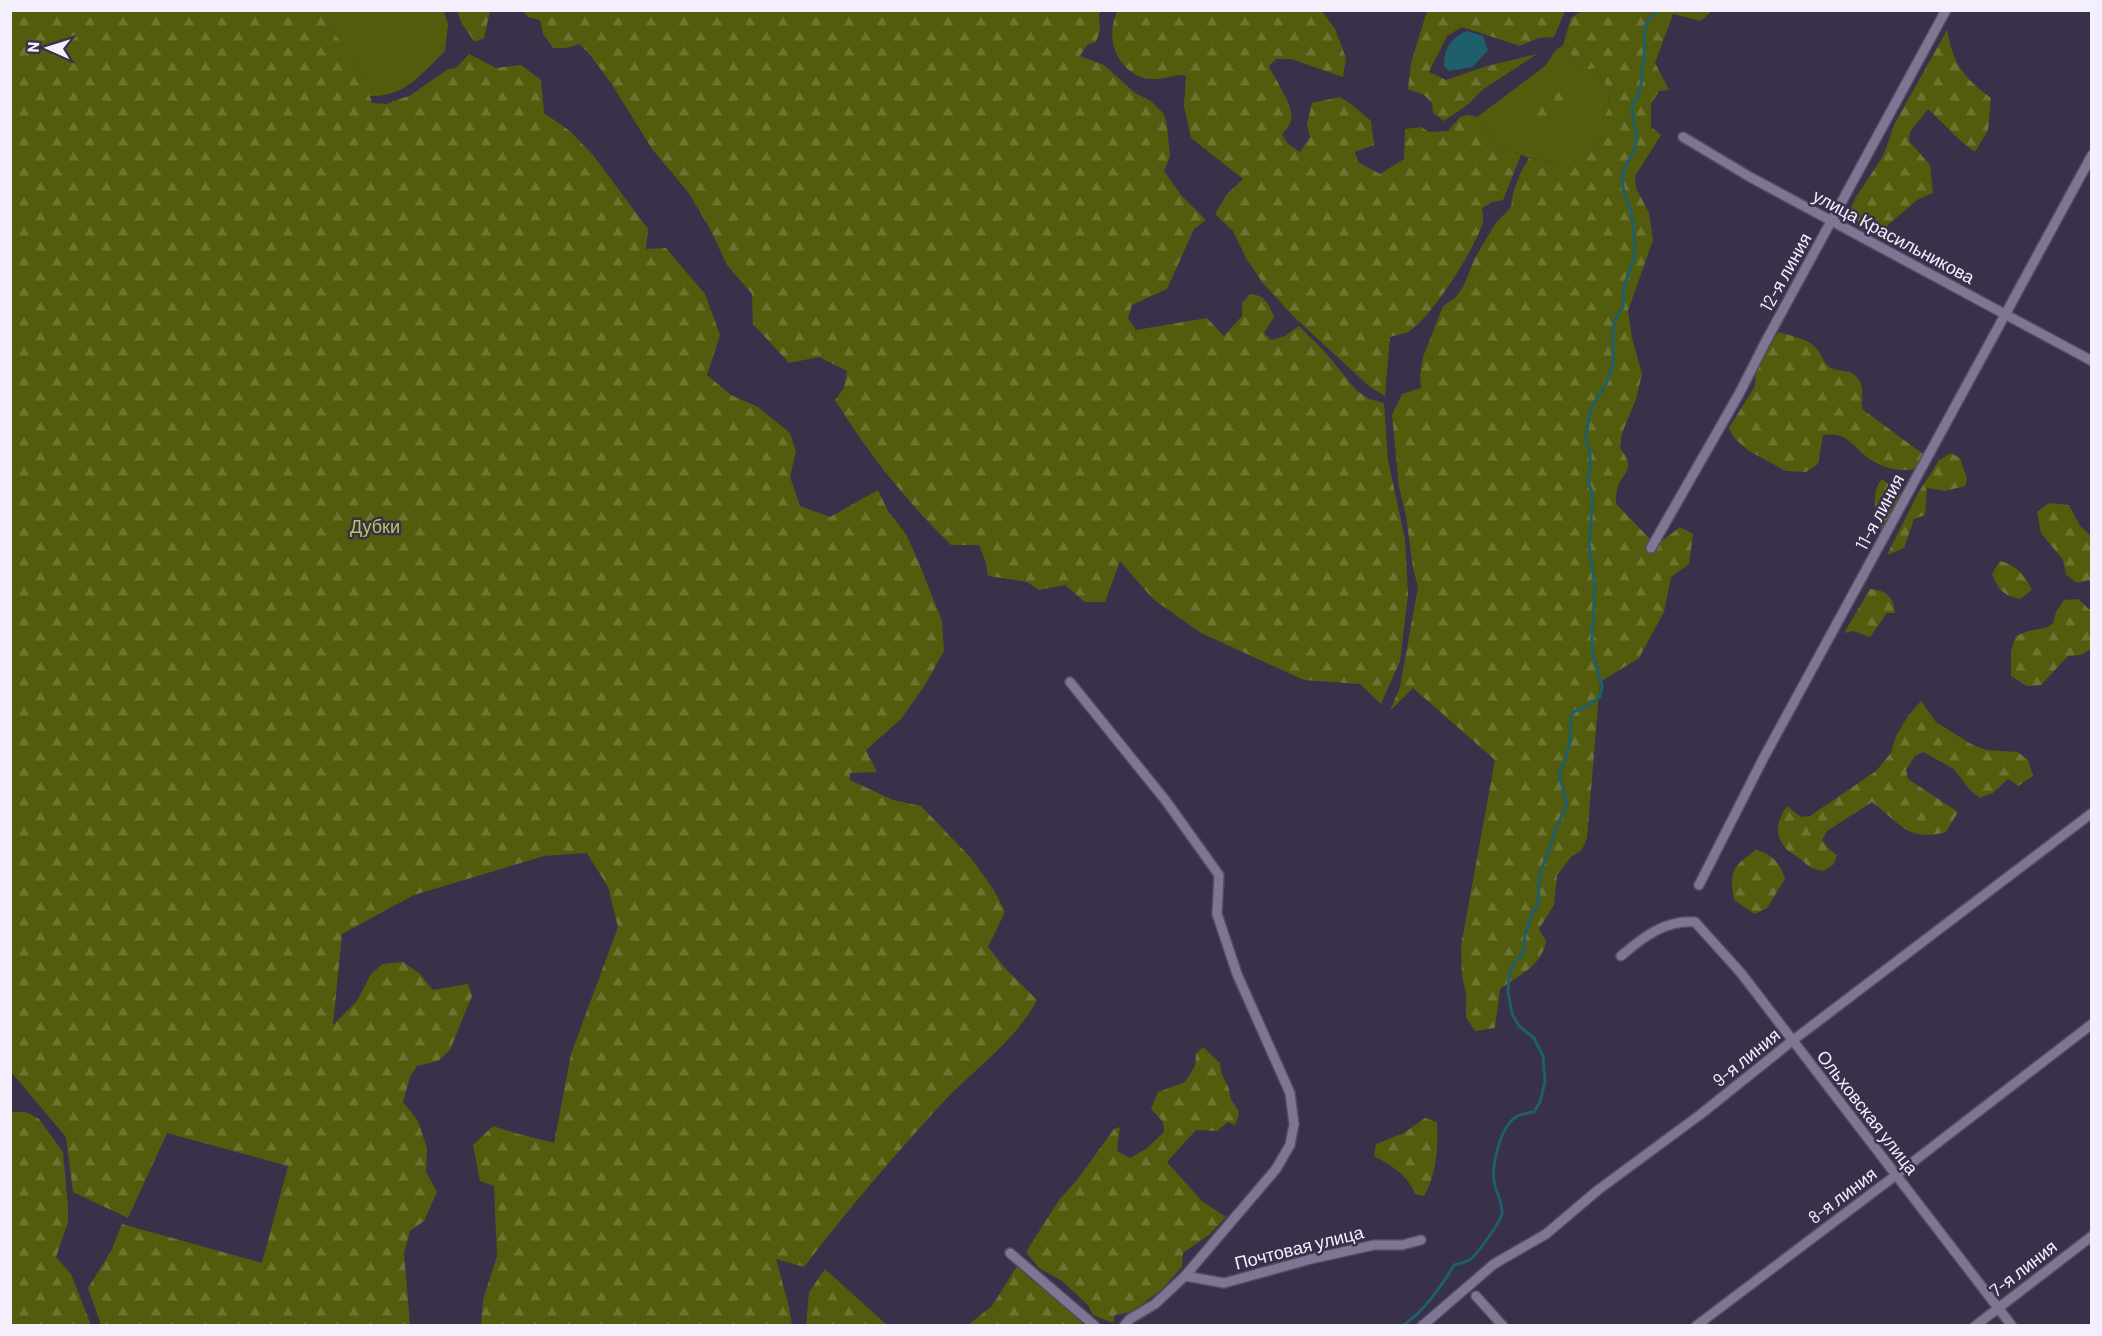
<svg xmlns="http://www.w3.org/2000/svg" width="2102" height="1336" font-family="Barlow,sans-serif">
<style>
.grass{fill:#535c0d}
.forest{fill:url(#forest-firs)}
.water{fill:#1d5f6a}
.lines{fill:none;stroke-linecap:round;stroke-linejoin:round}
.stream{stroke:#1d5f6a;stroke-width:3}
.minor-casing{stroke:#534c61;stroke-width:12}
.minor{stroke:#807694;stroke-width:9}
.labels{text-anchor:middle;dominant-baseline:central;stroke-width:5;stroke-linejoin:round;paint-order:stroke}
.street-label{font-size:18px;fill:#f3effd;stroke:#39304a}
.park-label{font-size:18px;fill:#b9c956;stroke:#39304a}
</style>
<defs>
<pattern id="forest-firs" width="22" height="20" patternUnits="userSpaceOnUse" patternTransform="scale(1.5)"><rect width="22" height="20" fill="#535c0d"/><path d="M5 1l3.5 6h-7zM16 11l3.5 6h-7z" fill="#6c7431"/></pattern>
</defs>
<rect width="100%" height="100%" fill="#39304a"/>
<g class="grass">
<path d="M319 11H444L448 24 445 51C422 73 405 98 369 96L362 72Z"/>
<path d="M1563 45 1569 50 1579 71 1596 68 1608 90 1609 107 1603 120V136L1591 152 1562 181 1551 161 1529 158 1497 145 1477 117 1545 66 1556 50Z"/>
</g>
<g class="forest">
<path d="M11 10 319 11 362 72 372 103 386 104 411 95 448 69 456 68 469 54 496 68 521 65 541 80 544 113 570 131 593 155 648 229 646 249 666 248 705 294 720 335 707 375 731 395 758 407 790 433 796 451 790 477 800 506 830 517 878 490 888 511 906 534 919 563 942 621 944 651 925 685 901 719 866 750 877 772 850 773V780L893 800 921 806 971 858 994 890 1005 912 988 947 1004 967 1037 1000C1016 1040 978 1066 947 1098 897 1152 849 1208 804 1267L776 1259 789 1307 792 1325H481L483 1300 497 1256 494 1186 480 1181 473 1145 493 1126 515 1133 554 1143 571 1054 618 927 608 887 587 853 544 856 414 895 342 934 333 1025 357 1001 371 974 383 964 403 962 420 974 433 990 468 984 472 996 450 1050 438 1061 417 1066 410 1077 403 1102 418 1121 427 1148 426 1172 437 1192 424 1221 410 1231 404 1253 410 1325H101L88 1288 111 1251 122 1224 262 1263 288 1166 167 1133 128 1218 73 1192 66 1137 11 1072Z"/>
<path d="M457 11H490L484 38 475 42 462 24Z"/>
<path d="M523 11H1102L1099 14 1100 30 1096 42 1087 45 1080 56 1104 65 1135 93 1151 101 1164 114 1167 126 1170 156 1164 171 1181 195 1206 220 1194 229 1167 289 1132 305 1128 318 1136 330 1207 318 1224 336 1242 316V303L1250 294C1265 295 1269 304 1274 317L1264 333 1271 340 1285 336 1299 326 1325 352 1356 390 1369 399 1384 403 1388 460 1405 539 1408 595 1400 661 1381 704 1360 684 1304 680 1201 633 1153 599 1120 561 1105 602H1085L1065 585 1039 590 1027 582 988 576 986 563 979 545H951C907 502 867 452 835 400L844 388 847 371 819 357 789 363 753 324 752 294 727 265 709 227 688 192 652 149 611 83 587 51 579 44 567 48H553L543 34 540 20 528 17Z"/>
<path d="M1118 11H1322L1335 29 1346 58 1343 77 1291 59H1276L1269 66C1275 80 1295 106 1291 121 1290 125 1285 131 1282 134L1287 143 1300 152 1310 137 1307 124 1312 103 1340 97 1351 104 1371 121 1374 145 1355 152 1358 162 1380 174 1404 159 1405 129 1421 127 1429 132 1448 131 1460 117 1468 115 1477 117 1497 145 1521 155 1503 200 1492 202 1482 208C1482 212 1484 218 1483 222 1476 247 1431 319 1408 332 1403 334 1396 335 1390 337L1385 396 1370 387 1293 316 1262 282 1246 258 1233 231 1215 214 1227 194 1243 179 1191 138 1184 106 1186 76C1178 73 1172 77 1164 78 1139 83 1121 69 1114 47 1111 36 1112 20 1118 11Z"/>
<path d="M1427 11V10L1565 11 1554 37 1538 38 1520 46 1462 27 1447 36 1429 72 1446 80 1487 66 1537 54 1482 90 1470 103 1444 121 1433 113 1432 103 1424 95 1408 89 1411 63Z"/>
<path d="M1581 11H1710V13L1701 21 1673 14 1655 63 1669 90 1659 91 1651 104V127L1661 135 1635 176 1636 188 1649 213 1653 240 1628 311 1632 338 1642 374 1636 399 1622 433 1620 448C1637 470 1623 471 1617 489 1616 493 1616 500 1616 504L1650 539 1662 541 1680 527 1693 534 1689 564 1671 577 1664 612 1639 658 1600 682 1587 838 1582 850 1571 857 1557 875 1554 905 1539 929 1546 941C1541 967 1520 974 1500 989L1495 1028 1475 1031 1466 1018V993L1462 976 1461 946 1495 760 1413 688 1390 711 1400 687 1418 587 1413 568 1406 516 1399 487 1392 415 1402 394 1421 388 1420 376 1423 357 1443 306 1456 297 1463 287 1475 258 1495 224 1511 207 1513 193 1520 174 1529 158 1551 161 1562 180C1568 163 1573 155 1591 152L1603 136V120L1609 107 1608 90 1596 68 1579 71 1569 50 1563 45 1571 18Z"/>
<path d="M1947 30C1954 65 1962 76 1991 98L1988 130 1975 152 1963 143 1928 109 1910 132 1909 141 1930 165 1933 193 1917 200 1882 230 1875 233 1864 230 1846 218 1856 197 1883 156 1895 123Z"/>
<path d="M1557 84 1567 93 1560 116 1548 121 1530 112Z"/>
<path d="M1779 332C1790 336 1806 338 1814 346 1822 352 1822 363 1831 368 1840 372 1850 369 1857 377 1865 386 1861 399 1862 409L1923 454 1916 469C1898 472 1882 468 1867 457 1850 444 1847 432 1823 435L1818 464 1806 472 1786 471 1749 451 1734 438 1729 428 1755 386 1756 372 1763 355 1769 344Z"/>
<path d="M1951 453 1960 458 1967 479 1965 486 1945 491 1927 488 1925 515 1914 519 1904 548 1887 555 1918 493 1933 470 1939 460Z"/>
<path d="M1882 479 1899 492 1902 498 1883 545C1880 526 1867 495 1882 479Z"/>
<path d="M2049 503 2069 505 2080 526 2091 536V580L2077 583 2066 575 2063 560 2041 533 2037 512Z"/>
<path d="M2000 561C2017 565 2025 576 2032 590L2020 599C2002 595 1999 590 1992 574Z"/>
<path d="M1870 589C1887 590 1894 598 1895 613H1887L1870 637 1853 631 1844 633Z"/>
<path d="M2078 599 2091 611V649L2081 655 2068 656 2041 685 2027 686 2011 676V651L2016 636 2028 631 2046 628 2053 623 2056 612 2064 600Z"/>
<path d="M1921 701 1936 722 1971 744 1986 750 2018 752 2028 760 2033 776 2018 786 2008 779 1993 793 1980 798 1970 790 1954 769 1923 752 1915 756 1906 770 1908 779 1958 812 1946 832C1908 843 1899 822 1872 802L1827 831 1822 840 1829 849 1837 855 1834 864 1824 871C1807 868 1811 867 1799 858 1796 855 1790 853 1787 850 1773 834 1777 821 1787 806L1801 817 1810 816 1876 771 1891 753 1896 736 1908 716Z"/>
<path d="M1756 850C1771 853 1781 864 1785 879L1767 908 1755 914 1734 900C1729 871 1732 867 1756 850Z"/>
<path d="M1203 1047 1220 1063C1220 1074 1225 1079 1229 1089 1230 1091 1230 1097 1231 1099 1238 1111 1242 1110 1235 1125L1228 1122 1217 1131 1196 1130 1167 1162 1202 1201 1226 1217 1210 1234 1183 1253 1182 1267 1160 1291 1131 1312 1115 1315 1113 1323 1093 1315 1088 1305 1062 1281 1039 1268 1026 1252 1059 1200 1077 1180 1114 1129 1120 1127 1117 1151 1130 1158 1146 1149 1164 1132 1163 1122 1151 1109 1158 1092 1185 1082 1195 1066 1196 1054Z"/>
<path d="M11 1112H26L39 1119 63 1152 68 1206V1222L56 1257 71 1274 91 1325H11Z"/>
<path d="M1425 1118 1437 1122C1438 1148 1437 1174 1424 1196L1415 1194C1409 1176 1391 1165 1374 1156L1376 1144 1404 1133Z"/>
<path d="M1017 1266 1033 1281 1055 1298 1084 1325H968L992 1306Z"/>
<path d="M825 1269 887 1325H806L809 1292Z"/>
</g>
<path class="water" d="M1467 31 1483 36 1488 50 1473 67 1449 71 1444 66C1444 48 1451 38 1467 31Z"/>
<g class="lines">
<path class="stream" d="M1402 1326C1424 1312 1441 1287 1454 1265 1459 1264 1466 1262 1471 1259 1477 1254 1502 1220 1502 1213 1503 1204 1497 1194 1495 1186 1490 1168 1500 1127 1516 1117 1520 1114 1528 1113 1534 1112L1540 1102 1545 1082 1543 1056 1534 1038 1519 1026 1512 1014 1508 992 1509 975 1513 964 1523 954 1525 935 1530 918 1538 904 1540 873 1551 845 1555 830 1567 806 1559 772C1567 760 1570 745 1571 730 1571 723 1569 719 1573 712L1585 707 1600 697 1602 686 1593 655 1592 640 1595 587 1589 545 1593 496 1588 481 1590 467V452L1586 441 1588 422 1592 406 1606 384 1613 365V330L1616 318 1623 307 1624 287 1633 261 1635 244 1631 210 1624 193 1622 181 1624 169 1634 151 1636 142V132L1632 112 1633 102 1638 96 1641 84 1645 46 1644 30 1647 22 1658 10"/>
<defs>
<g id="minor">
<path d="M1683 137 1750 177 2092 361"/>
<path d="M1651 548 1739 394 1766 341 1946 10"/>
<path d="M1070 682 1166 801 1219 875 1217 914 1237 974 1290 1093 1294 1124 1290 1145 1276 1169 1185 1276 1155 1304 1130 1319 1124 1326"/>
<path d="M1699 885 1763 759 2092 155"/>
<path d="M1621 956C1643 937 1665 920 1695 922L1741 973 2012 1326"/>
<path d="M1010 1253 1095 1326"/>
<path d="M1185 1276 1224 1283 1311 1259 1374 1245H1402L1421 1240"/>
<path d="M1476 1296 1503 1326"/>
<path d="M1422 1326 1494 1264 1546 1234 1598 1190 1701 1114 1792 1041 2092 813"/>
<path d="M1696 1326 1896 1175 2092 1024"/>
<path d="M1975 1326 2092 1236"/>
</g>
</defs>
<use href="#minor" class="minor-casing"/>
<use href="#minor" class="minor"/>
</g>
<g class="labels">
<g class="street-label">
<text transform="translate(1894 236) rotate(28)">улица Красильникова</text>
<text transform="translate(1785 272) rotate(-61)">12-я линия</text>
<text transform="translate(1879 512) rotate(-62)">11-я линия</text>
<text transform="translate(1746 1057) rotate(-39)">9-я линия</text>
<text transform="translate(1868 1112) rotate(52)">Ольховская улица</text>
<text transform="translate(1842 1195) rotate(-37)">8-я линия</text>
<text transform="translate(1299 1247) rotate(-14)">Почтовая улица</text>
<text transform="translate(2023 1268) rotate(-38)">7-я линия</text>
</g>
<g class="park-label">
<text x="375" y="526">Дубки</text>
</g>
</g>
<rect width="2102" height="1336" fill="none" stroke="#f3effd" stroke-width="24"/>
<g transform="translate(48 48) rotate(273)" stroke="#39304a" stroke-width="4.5" paint-order="stroke">
<path d="M0-4.5L10 22L0 15L-10 22Z" fill="#f3effd"/>
<text y="-9" font-size="16" font-weight="bold" text-anchor="middle" fill="#f3effd">N</text>
</g>
</svg>
